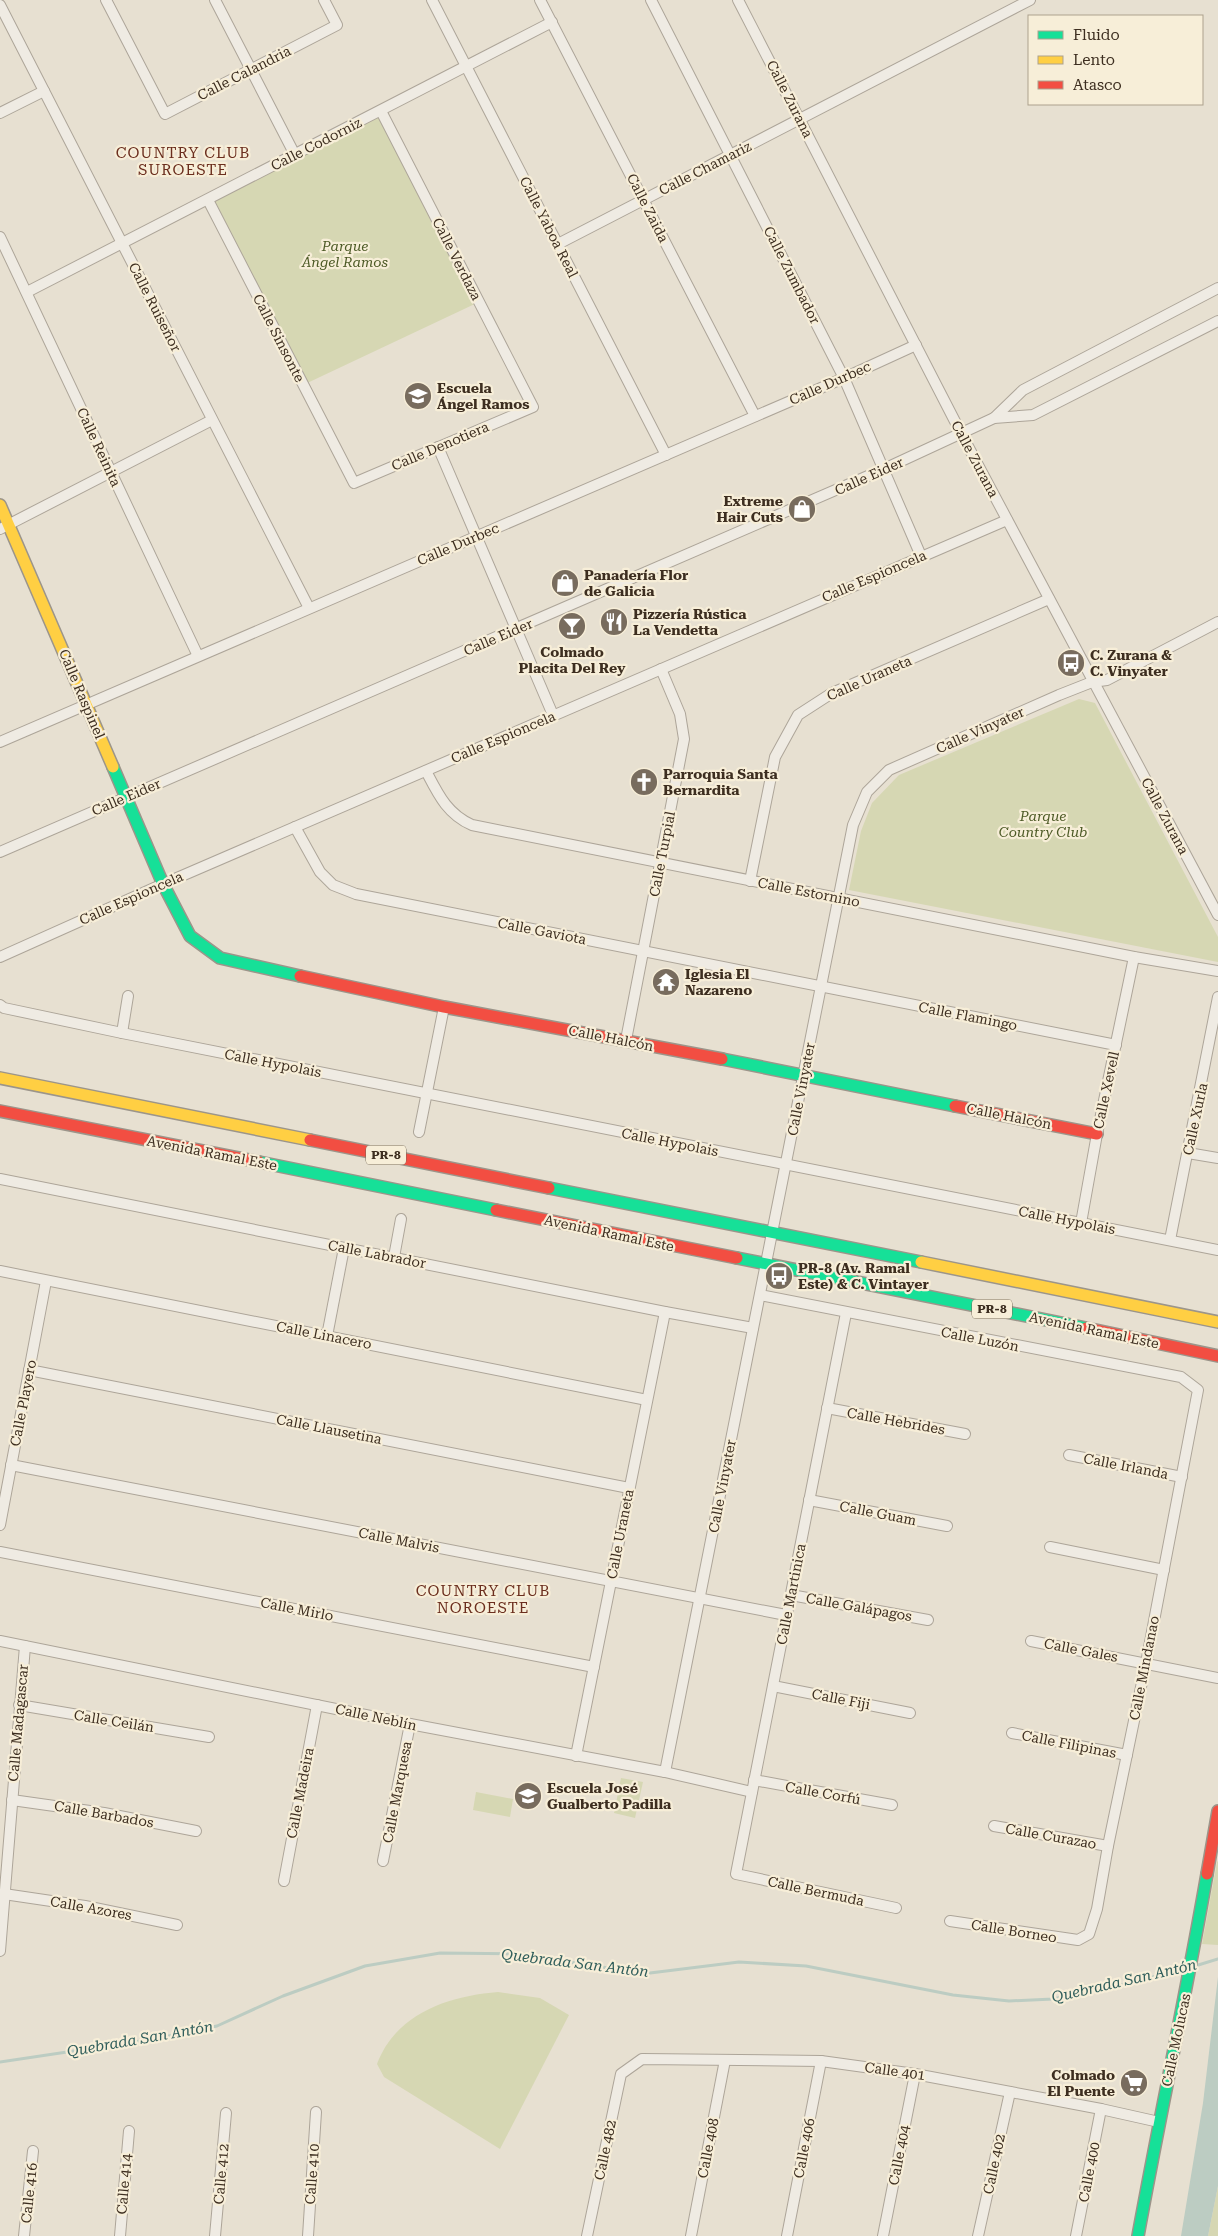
<svg xmlns="http://www.w3.org/2000/svg" width="1218" height="2236" font-family="'Roboto Serif',serif">
<style>
.green{fill:#d6d7b3}
.water{fill:#bcccc2}
.lines{fill:none;stroke-linecap:round;stroke-linejoin:round}
.stream{stroke:#bcccc2;stroke-width:3}
.street-casing{stroke:#ada599;stroke-width:12}
.fast-casing{stroke:#9c958a;stroke-width:14}
.slow-casing{stroke:#9c958a;stroke-width:14}
.jam-casing{stroke:#9c958a;stroke-width:14}
.street{stroke:#efebe3;stroke-width:10}
.fast{stroke:#16e098;stroke-width:11}
.slow{stroke:#ffcf43;stroke-width:11}
.jam{stroke:#f24e42;stroke-width:11}
.labels{text-anchor:middle;dominant-baseline:central;stroke-width:4.5;stroke-linejoin:round;paint-order:stroke}
.shield{fill:#f7eed8;stroke:#756857;stroke-width:1}
.shield-label{font-size:12px;font-weight:bold;fill:#3d2e20}
.street-label{font-size:14px;fill:#3d2e20;stroke:#f7eed8}
.park-label{font-size:14px;font-style:italic;fill:#4d5a26;stroke:#f7eed8}
.poi-label{font-size:14px;font-weight:bold;fill:#3d2e20;stroke:#f7eed8;text-anchor:start}
.neighbourhood-label{font-size:15px;letter-spacing:1px;fill:#6b2e1e;stroke:#f7eed8}
.water-label{font-size:15px;font-style:italic;fill:#2f5d5a;stroke:#f7eed8}
</style>
<rect width="100%" height="100%" fill="#e7e0d1"/>
<g class="green">
<path d="M381 111 479 302 303 385 208 200Z"/>
<path d="M1079 699 1095 703 1218 937V962L849 890 861 831 872 803 899 775Z"/>
<path d="M621 1778 643 1782 635 1818 614 1813Z"/>
<path d="M476 1792 513 1799 510 1817 473 1810Z"/>
<path d="M1218 1861V1945L1202 1944 1217 1862Z"/>
<path d="M498 1992 540 1998 569 2015 500 2149 384 2077 377 2064C396 2013 449 1996 498 1992Z"/>
<path d="M1218 2186V2236H1208Z"/>
</g>
<path class="water" d="M1218 1977V2186L1208 2236H1181L1203 2103Z"/>
<g class="lines">
<g class="stream">
<path d="M1195 1966 1218 1959"/>
<path d="M0 2062 154 2039 217 2026 283 1996 365 1966 440 1953 524 1954 593 1966 650 1973 739 1962 806 1966 953 1995 1009 2001 1053 1999 1138 1981 1187 1968"/>
</g>
<defs>
<g id="street">
<path d="M106 0 165 114 337 25 324 0"/>
<path d="M215 0 295 155"/>
<path d="M432 0 666 455"/>
<path d="M540 0 755 416"/>
<path d="M651 0 844 378 921 556"/>
<path d="M738 0 962 435 1218 915"/>
<path d="M0 5 309 608"/>
<path d="M0 113 44 91"/>
<path d="M208 200 354 483 533 407 381 111"/>
<path d="M0 237 198 656"/>
<path d="M558 244 1030 0"/>
<path d="M27 292 552 22"/>
<path d="M994 418 1023 390 1218 288"/>
<path d="M438 447 553 715"/>
<path d="M0 529 212 420"/>
<path d="M0 742 844 378 916 345"/>
<path d="M426 771C438 794 447 814 472 825L1134 957 1218 971"/>
<path d="M295 827 320 872 333 885 356 894 1116 1045"/>
<path d="M0 852 884 469 994 418 1033 415 1218 321"/>
<path d="M750 881 775 757 798 715 832 693 1049 599"/>
<path d="M0 957 163 884 1007 520"/>
<path d="M0 1005 4 1008 122 1033 1218 1250"/>
<path d="M122 1033 128 996"/>
<path d="M626 1040 684 739 680 714 661 669"/>
<path d="M419 1132 444 1007"/>
<path d="M1188 1153 1218 1158"/>
<path d="M0 1179 665 1312 753 1328"/>
<path d="M1081 1223 1097 1134 1134 957"/>
<path d="M1170 1240 1218 997"/>
<path d="M394 1257 401 1219"/>
<path d="M0 1271 647 1400"/>
<path d="M760 1295 1181 1377 1198 1390 1146 1663 1108 1846 1097 1909 1089 1934 1078 1940 950 1921"/>
<path d="M846 1313 736 1874 896 1908"/>
<path d="M327 1336 344 1248"/>
<path d="M29 1370 629 1488"/>
<path d="M827 1408 965 1434"/>
<path d="M1069 1455 1182 1477"/>
<path d="M11 1465 786 1615"/>
<path d="M809 1500 947 1526"/>
<path d="M0 1525 46 1281"/>
<path d="M1050 1547 1164 1570"/>
<path d="M0 1552 594 1667"/>
<path d="M791 1595 928 1620"/>
<path d="M0 1641 410 1724 665 1772 752 1792"/>
<path d="M1031 1641 1218 1678"/>
<path d="M773 1686 910 1713"/>
<path d="M19 1705 209 1737"/>
<path d="M1012 1733 1127 1755"/>
<path d="M576 1756 665 1312"/>
<path d="M665 1772 853 825 867 792 889 770 1059 695 1092 682 1107 680 1218 622"/>
<path d="M754 1780 892 1805"/>
<path d="M12 1800 104 1813 196 1831"/>
<path d="M994 1826 1108 1846"/>
<path d="M383 1861 410 1724"/>
<path d="M284 1881 317 1705"/>
<path d="M4 1894 85 1906 177 1925"/>
<path d="M0 1951 25 1646"/>
<path d="M24 2236 33 2151"/>
<path d="M120 2236 129 2131"/>
<path d="M215 2236 226 2113"/>
<path d="M308 2236 316 2112"/>
<path d="M587 2236 621 2074 642 2059 821 2061 915 2074 1101 2109 1159 2122"/>
<path d="M691 2236 725 2060"/>
<path d="M787 2236 821 2061"/>
<path d="M883 2236 915 2074"/>
<path d="M978 2236 1010 2092"/>
<path d="M1076 2236 1101 2109"/>
</g>
<g id="fast">
<path d="M113 767 163 884 190 936 220 958 300 976"/>
<path d="M722 1059 955 1106"/>
<path d="M259 1162 496 1210"/>
<path d="M549 1188 921 1262"/>
<path d="M737 1258 1086 1328"/>
<path d="M1138 2236C1160 2115 1186 1995 1207 1874"/>
</g>
<g id="slow">
<path d="M0 505 113 767"/>
<path d="M0 1078 310 1140"/>
<path d="M921 1262 1218 1322"/>
</g>
<g id="jam">
<path d="M300 976 444 1007 722 1059"/>
<path d="M955 1106 1097 1134"/>
<path d="M0 1111 259 1162"/>
<path d="M310 1140 549 1188"/>
<path d="M496 1210 737 1258"/>
<path d="M1086 1328 1218 1356"/>
<path d="M1207 1874 1218 1811"/>
</g>
</defs>
<use href="#street" class="street-casing"/>
<use href="#fast" class="fast-casing"/>
<use href="#slow" class="slow-casing"/>
<use href="#jam" class="jam-casing"/>
<use href="#street" class="street"/>
<use href="#fast" class="fast"/>
<use href="#slow" class="slow"/>
<use href="#jam" class="jam"/>
</g>
<defs>
<symbol id="school-disc" viewBox="-11 -11 22 22"><circle r="9.5" fill="#786c5e" stroke="#f7eed8"/><path d="M0-5L7-2L0 1L-7-2ZM-4 1L0 2.5L4 1V4Q0 6-4 4Z" fill="#fff"/></symbol>
<symbol id="shop-disc" viewBox="-11 -11 22 22"><circle r="9.5" fill="#786c5e" stroke="#f7eed8"/><path d="M-5-2.5h2.3a2.7 3.5 0 0 1 5.4 0H5L5.5 6h-11ZM-1.5-2.5h3a1.5 2.3 0 0 0-3 0Z" fill="#fff"/></symbol>
<symbol id="restaurant-disc" viewBox="-11 -11 22 22"><circle r="9.5" fill="#786c5e" stroke="#f7eed8"/><path d="M-5-6h1v4h1v-4h1v4h1v-4h1v5L-1.5 .5V6h-2V.5L-5-1ZM5-6V6H3V1.5H1.5Q1.5-4 5-6Z" fill="#fff"/></symbol>
<symbol id="bar-disc" viewBox="-11 -11 22 22"><circle r="9.5" fill="#786c5e" stroke="#f7eed8"/><path d="M-6-5H6L.8 .8V4.5H3.5V6h-7V4.5H-.8V.8Z" fill="#fff"/></symbol>
<symbol id="bus-disc" viewBox="-11 -11 22 22"><circle r="9.5" fill="#786c5e" stroke="#f7eed8"/><path d="M-5-6H5V4H4V6H2V4H-2V6H-4V4H-5ZM-3.5-4V0h7V-4ZM-3.5 1.2v1.5H-2V1.2ZM2 1.2v1.5H3.5V1.2Z" fill="#fff"/></symbol>
<symbol id="church-disc" viewBox="-11 -11 22 22"><circle r="9.5" fill="#786c5e" stroke="#f7eed8"/><path d="M-1.2-6h2.4v3.5h3.3v2.4h-3.3V6h-2.4V-.1h-3.3v-2.4h3.3Z" fill="#fff"/></symbol>
<symbol id="temple-disc" viewBox="-11 -11 22 22"><circle r="9.5" fill="#786c5e" stroke="#f7eed8"/><path d="M0-6L5-2H3V0L6.5 2.5H4V6H1.5V3h-3V6H-4V2.5H-6.5L-3 0V-2H-5Z" fill="#fff"/></symbol>
<symbol id="supermarket-disc" viewBox="-11 -11 22 22"><circle r="9.5" fill="#786c5e" stroke="#f7eed8"/><path d="M-6-5.5h2.5l.6 2H6L4.5 2H-2.5L-4.4-4H-6ZM-1.5 3.2a1.3 1.3 0 1 0 .1 0ZM3 3.2a1.3 1.3 0 1 0 .1 0Z" fill="#fff"/></symbol>
</defs>
<g fill-rule="evenodd">
<use href="#school-disc" x="402" y="380" width="32" height="32"/>
<use href="#shop-disc" x="786" y="493" width="32" height="32"/>
<use href="#shop-disc" x="549" y="567" width="32" height="32"/>
<use href="#restaurant-disc" x="598" y="606" width="32" height="32"/>
<use href="#bar-disc" x="556" y="610" width="32" height="32"/>
<use href="#bus-disc" x="1055" y="647" width="32" height="32"/>
<use href="#church-disc" x="628" y="766" width="32" height="32"/>
<use href="#temple-disc" x="650" y="966" width="32" height="32"/>
<use href="#bus-disc" x="763" y="1260" width="32" height="32"/>
<use href="#school-disc" x="512" y="1780" width="32" height="32"/>
<use href="#supermarket-disc" x="1118" y="2067" width="32" height="32"/>
</g>
<g class="labels">
<g class="shield">
<rect x="366" y="1145.5" width="40" height="19" rx="4"/>
<rect x="972" y="1299.5" width="40" height="19" rx="4"/>
</g>
<g class="shield-label">
<text x="386" y="1155">PR-8</text>
<text x="992" y="1309">PR-8</text>
</g>
<g class="street-label">
<text transform="translate(244 73) rotate(-27)">Calle Calandria</text>
<text transform="translate(790 99) rotate(63)">Calle Zurana</text>
<text transform="translate(316 144) rotate(-27)">Calle Codorniz</text>
<text transform="translate(705 168) rotate(-27)">Calle Chamariz</text>
<text transform="translate(648 208) rotate(63)">Calle Zaida</text>
<text transform="translate(549 227) rotate(63)">Calle Yaboa Real</text>
<text transform="translate(457 259) rotate(63)">Calle Verdaza</text>
<text transform="translate(792 275) rotate(63)">Calle Zumbador</text>
<text transform="translate(155 307) rotate(63)">Calle Ruiseñor</text>
<text transform="translate(279 338) rotate(63)">Calle Sinsonte</text>
<text transform="translate(830 383) rotate(-24)">Calle Durbec</text>
<text transform="translate(440 446) rotate(-23)">Calle Denotiera</text>
<text transform="translate(99 447) rotate(65)">Calle Reinita</text>
<text transform="translate(975 459) rotate(62)">Calle Zurana</text>
<text transform="translate(869 476) rotate(-24)">Calle Eider</text>
<text transform="translate(458 544) rotate(-23)">Calle Durbec</text>
<text transform="translate(874 576) rotate(-23)">Calle Espioncela</text>
<text transform="translate(498 637) rotate(-23)">Calle Eider</text>
<text transform="translate(869 678) rotate(-24)">Calle Uraneta</text>
<text transform="translate(82 694) rotate(67)">Calle Raspinel</text>
<text transform="translate(980 730) rotate(-24)">Calle Vinyater</text>
<text transform="translate(503 737) rotate(-23)">Calle Espioncela</text>
<text transform="translate(126 797) rotate(-23)">Calle Eider</text>
<text transform="translate(1165 816) rotate(62)">Calle Zurana</text>
<text transform="translate(662 854) rotate(-79)">Calle Turpial</text>
<text transform="translate(809 892) rotate(11)">Calle Estornino</text>
<text transform="translate(131 898) rotate(-24)">Calle Espioncela</text>
<text transform="translate(542 931) rotate(11)">Calle Gaviota</text>
<text transform="translate(968 1016) rotate(11)">Calle Flamingo</text>
<text transform="translate(611 1038) rotate(11)">Calle Halcón</text>
<text transform="translate(273 1063) rotate(11)">Calle Hypolais</text>
<text transform="translate(801 1089) rotate(-79)">Calle Vinyater</text>
<text transform="translate(1106 1090) rotate(-78)">Calle Xevell</text>
<text transform="translate(1009 1116) rotate(11)">Calle Halcón</text>
<text transform="translate(1195 1119) rotate(-78)">Calle Xurla</text>
<text transform="translate(670 1142) rotate(11)">Calle Hypolais</text>
<text transform="translate(212 1153) rotate(11)">Avenida Ramal Este</text>
<text transform="translate(1067 1220) rotate(11)">Calle Hypolais</text>
<text transform="translate(609 1233) rotate(12)">Avenida Ramal Este</text>
<text transform="translate(377 1254) rotate(11)">Calle Labrador</text>
<text transform="translate(1094 1330) rotate(12)">Avenida Ramal Este</text>
<text transform="translate(324 1335) rotate(11)">Calle Linacero</text>
<text transform="translate(980 1339) rotate(11)">Calle Luzón</text>
<text transform="translate(23 1403) rotate(-79)">Calle Playero</text>
<text transform="translate(896 1421) rotate(10)">Calle Hebrides</text>
<text transform="translate(329 1429) rotate(11)">Calle Llausetina</text>
<text transform="translate(1126 1466) rotate(11)">Calle Irlanda</text>
<text transform="translate(722 1486) rotate(-79)">Calle Vinyater</text>
<text transform="translate(878 1513) rotate(11)">Calle Guam</text>
<text transform="translate(620 1534) rotate(-79)">Calle Uraneta</text>
<text transform="translate(399 1540) rotate(11)">Calle Malvis</text>
<text transform="translate(791 1594) rotate(-79)">Calle Martinica</text>
<text transform="translate(859 1607) rotate(10)">Calle Galápagos</text>
<text transform="translate(297 1609) rotate(11)">Calle Mirlo</text>
<text transform="translate(1081 1650) rotate(11)">Calle Gales</text>
<text transform="translate(1144 1668) rotate(-79)">Calle Mindanao</text>
<text transform="translate(841 1699) rotate(11)">Calle Fiji</text>
<text transform="translate(376 1717) rotate(12)">Calle Neblín</text>
<text transform="translate(114 1721) rotate(9)">Calle Ceilán</text>
<text transform="translate(18 1723) rotate(-85)">Calle Madagascar</text>
<text transform="translate(1069 1744) rotate(11)">Calle Filipinas</text>
<text transform="translate(397 1792) rotate(-79)">Calle Marquesa</text>
<text transform="translate(300 1793) rotate(-79)">Calle Madeira</text>
<text transform="translate(823 1793) rotate(10)">Calle Corfú</text>
<text transform="translate(104 1814) rotate(10)">Calle Barbados</text>
<text transform="translate(1051 1836) rotate(10)">Calle Curazao</text>
<text transform="translate(816 1891) rotate(12)">Calle Bermuda</text>
<text transform="translate(91 1908) rotate(10)">Calle Azores</text>
<text transform="translate(1014 1931) rotate(9)">Calle Borneo</text>
<text transform="translate(1176 2040) rotate(-78)">Calle Molucas</text>
<text transform="translate(895 2071) rotate(8)">Calle 401</text>
<text transform="translate(708 2148) rotate(-79)">Calle 408</text>
<text transform="translate(804 2148) rotate(-79)">Calle 406</text>
<text transform="translate(605 2150) rotate(-78)">Calle 482</text>
<text transform="translate(899 2155) rotate(-79)">Calle 404</text>
<text transform="translate(994 2164) rotate(-78)">Calle 402</text>
<text transform="translate(1089 2172) rotate(-79)">Calle 400</text>
<text transform="translate(221 2174) rotate(-85)">Calle 412</text>
<text transform="translate(312 2174) rotate(-86)">Calle 410</text>
<text transform="translate(124 2184) rotate(-85)">Calle 414</text>
<text transform="translate(29 2193) rotate(-84)">Calle 416</text>
</g>
<g class="park-label">
<text x="345" y="246">Parque<tspan x="345" dy="16">Ángel Ramos</tspan></text>
<text x="1043" y="816">Parque<tspan x="1043" dy="16">Country Club</tspan></text>
</g>
<g class="poi-label">
<text x="437" y="388">Escuela<tspan x="437" dy="16">Ángel Ramos</tspan></text>
<text x="783" y="501" text-anchor="end">Extreme<tspan x="783" dy="16">Hair Cuts</tspan></text>
<text x="584" y="575">Panadería Flor<tspan x="584" dy="16">de Galicia</tspan></text>
<text x="633" y="614">Pizzería Rústica<tspan x="633" dy="16">La Vendetta</tspan></text>
<text x="572" y="652" text-anchor="middle">Colmado<tspan x="572" dy="16">Placita Del Rey</tspan></text>
<text x="1090" y="655">C. Zurana &amp;<tspan x="1090" dy="16">C. Vinyater</tspan></text>
<text x="663" y="774">Parroquia Santa<tspan x="663" dy="16">Bernardita</tspan></text>
<text x="685" y="974">Iglesia El<tspan x="685" dy="16">Nazareno</tspan></text>
<text x="798" y="1268">PR-8 (Av. Ramal<tspan x="798" dy="16">Este) &amp; C. Vintayer</tspan></text>
<text x="547" y="1788">Escuela José<tspan x="547" dy="16">Gualberto Padilla</tspan></text>
<text x="1115" y="2075" text-anchor="end">Colmado<tspan x="1115" dy="16">El Puente</tspan></text>
</g>
<g class="neighbourhood-label">
<text x="183" y="153">COUNTRY CLUB<tspan x="183" dy="17">SUROESTE</tspan></text>
<text x="483" y="1591">COUNTRY CLUB<tspan x="483" dy="17">NOROESTE</tspan></text>
</g>
<g class="water-label">
<text transform="translate(575 1963) rotate(7)">Quebrada San Antón</text>
<text transform="translate(1124 1981) rotate(-13)">Quebrada San Antón</text>
<text transform="translate(140 2039) rotate(-10)">Quebrada San Antón</text>
</g>
</g>
<rect x="1028" y="15" width="175" height="90" fill="#f7eed8" stroke="#ada18e"/>
<rect x="1038" y="31" width="25" height="8" fill="#16e098" stroke="#ada18e"/>
<text x="1073" y="40" font-size="15" fill="#3d2e20">Fluido</text>
<rect x="1038" y="56" width="25" height="8" fill="#ffcf43" stroke="#ada18e"/>
<text x="1073" y="65" font-size="15" fill="#3d2e20">Lento</text>
<rect x="1038" y="81" width="25" height="8" fill="#f24e42" stroke="#ada18e"/>
<text x="1073" y="90" font-size="15" fill="#3d2e20">Atasco</text>
</svg>
